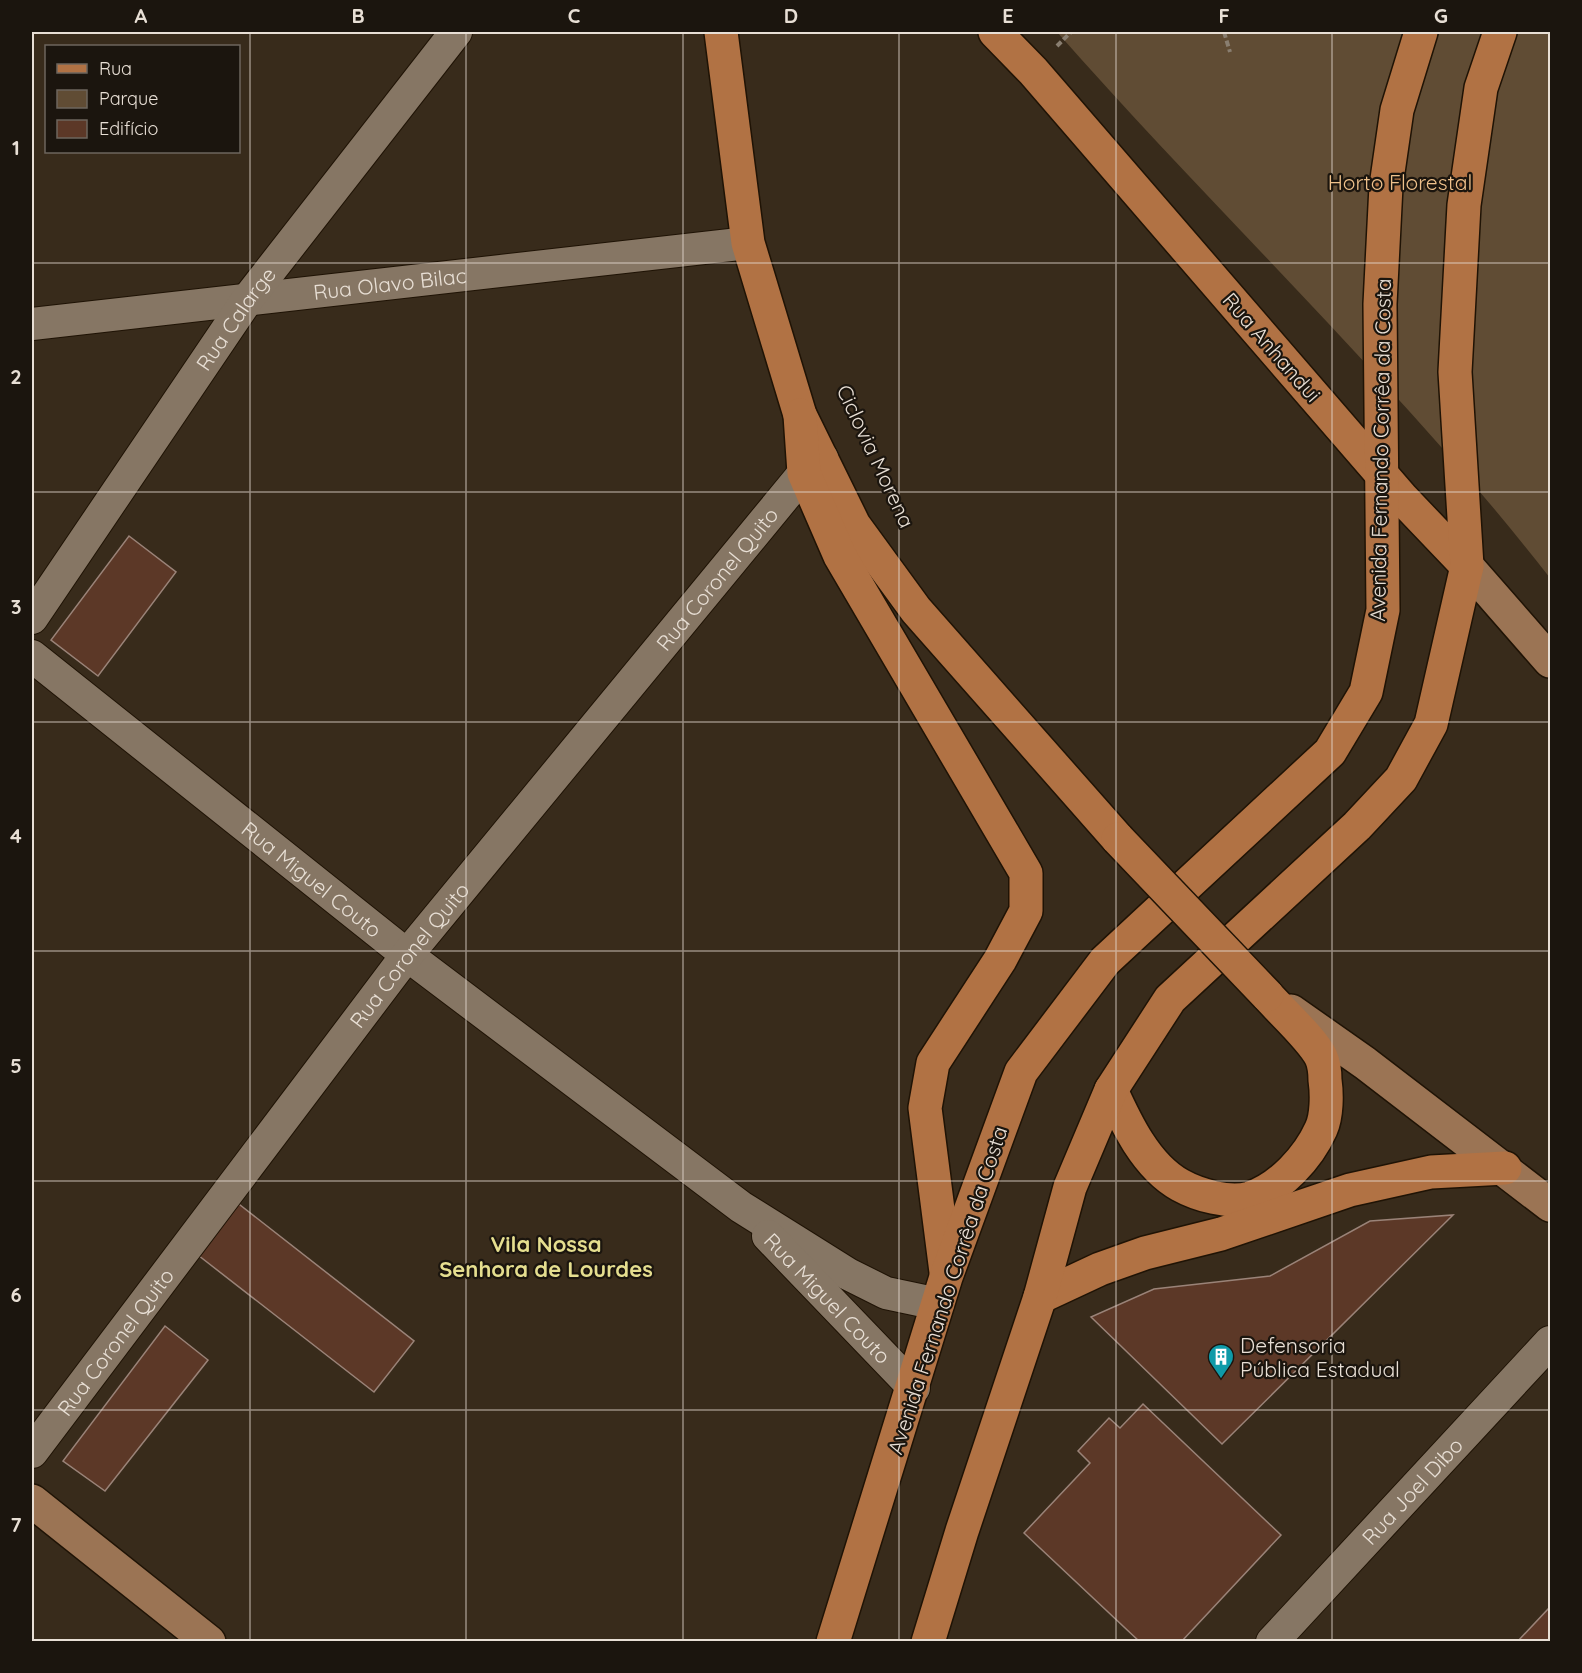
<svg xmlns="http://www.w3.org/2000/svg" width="1582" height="1673" font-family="Quicksand,sans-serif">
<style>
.green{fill:#604c34}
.building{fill:#5c3827;stroke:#9a8378;stroke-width:1.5}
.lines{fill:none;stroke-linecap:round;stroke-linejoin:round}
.street-casing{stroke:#1f1305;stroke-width:34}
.secondary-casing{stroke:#1f1305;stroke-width:36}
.primary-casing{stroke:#1f1305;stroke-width:36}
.path{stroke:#897e70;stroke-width:4;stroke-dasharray:6 3;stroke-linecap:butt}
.street{stroke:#867664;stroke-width:32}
.secondary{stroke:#9b7454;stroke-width:33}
.primary{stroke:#b17244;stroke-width:33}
.primary-bridge-casing{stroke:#1f1305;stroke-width:36;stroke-linecap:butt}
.primary-bridge{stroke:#b17244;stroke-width:33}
.grid{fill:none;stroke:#e8dfd5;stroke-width:1.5;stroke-opacity:0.55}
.labels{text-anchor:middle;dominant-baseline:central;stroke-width:4.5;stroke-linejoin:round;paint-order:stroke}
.park-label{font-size:21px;fill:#efc18b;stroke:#1b150e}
.street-label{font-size:21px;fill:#e8dfd5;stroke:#1b150e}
.poi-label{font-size:21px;fill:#e8dfd5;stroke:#1b150e;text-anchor:start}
.neighbourhood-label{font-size:22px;font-weight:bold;fill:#e5de8f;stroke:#1b150e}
.neatline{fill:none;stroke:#e8dfd5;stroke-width:2}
.grid-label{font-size:20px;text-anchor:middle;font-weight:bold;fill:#e8dfd5}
</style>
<rect width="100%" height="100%" fill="#382b1b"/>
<path class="green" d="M1057 32H1550V578C1399 384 1219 216 1057 32Z"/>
<g class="building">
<path d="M129 536 176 572 98 676 51 640Z"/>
<path d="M235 1201 414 1341 374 1392 194 1252Z"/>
<path d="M1453 1215 1222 1444 1091 1317 1154 1289 1270 1276 1370 1221Z"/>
<path d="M165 1326 208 1360 105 1491 63 1461Z"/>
<path d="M1143 1404 1281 1535 1181 1642H1140L1024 1533 1090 1463 1078 1451 1109 1418 1120 1428Z"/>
<path d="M1550 1607V1642H1517Z"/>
</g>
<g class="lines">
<defs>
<g id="street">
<path id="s1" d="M32 324 748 243"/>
<path id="s2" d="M32 618 247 300 456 32"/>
<path id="s3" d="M32 656 407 955 741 1207 848 1274 886 1293 938 1304"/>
<path id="s4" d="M768 1236 914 1388"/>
<path id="s5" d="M32 1452 407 955 804 473 822 458"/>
<path id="s6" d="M1272 1642 1550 1342"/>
</g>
<g id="secondary">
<path d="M1467 566 1550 661"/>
<path d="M1291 1011 1365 1063 1550 1205"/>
<path d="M32 1501 209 1642"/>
</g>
<g id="primary">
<path d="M721 32 748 243 800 415 854 525 916 610 1118 839"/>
<path d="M995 32 1033 71 1403 499 1467 566"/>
<path d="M800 415 804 473 840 556 1026 873V911L1000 960 933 1063 925 1108 946 1272"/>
<path d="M1111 1090C1126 1123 1146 1166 1180 1185 1198 1195 1229 1204 1250 1198 1280 1188 1308 1158 1321 1129 1327 1116 1327 1094 1325 1080 1325 1072 1324 1064 1321 1057 1312 1039 1281 1011 1267 995"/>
<path d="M1040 1297 1100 1269 1145 1253 1221 1234 1350 1190 1431 1172 1505 1168"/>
<path d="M833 1642 946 1277 1021 1072 1105 961 1330 752 1366 692 1383 610 1380 304 1386 186 1397 110 1421 32"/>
<path d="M928 1642 962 1531 1040 1297 1070 1187 1111 1090 1170 999 1357 826 1401 779 1431 724 1467 566 1455 372 1464 205 1481 88 1500 32"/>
</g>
</defs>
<use href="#street" class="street-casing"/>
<use href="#secondary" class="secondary-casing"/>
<use href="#primary" class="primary-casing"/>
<g class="path">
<path d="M1224 32 1230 52"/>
<path d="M1057 46 1071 32"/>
</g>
<use href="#street" class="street"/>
<use href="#secondary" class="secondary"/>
<use href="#primary" class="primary"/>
<defs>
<path id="primary-bridge" d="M1118 839 1267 995"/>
</defs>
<use href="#primary-bridge" class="primary-bridge-casing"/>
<use href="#primary-bridge" class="primary-bridge"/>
</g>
<path class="grid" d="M250 32V1642M466 32V1642M683 32V1642M899 32V1642M1116 32V1642M1332 32V1642M32 263H1550M32 492H1550M32 722H1550M32 951H1550M32 1181H1550M32 1410H1550"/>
<defs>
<symbol id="building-pin" viewBox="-11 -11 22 30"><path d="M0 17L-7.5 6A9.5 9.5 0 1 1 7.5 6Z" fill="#0f9aa8" stroke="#1b150e"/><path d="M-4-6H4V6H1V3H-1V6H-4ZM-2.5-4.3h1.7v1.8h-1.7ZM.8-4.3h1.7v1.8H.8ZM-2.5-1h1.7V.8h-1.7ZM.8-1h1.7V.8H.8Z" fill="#fff"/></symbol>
</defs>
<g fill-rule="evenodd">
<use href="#building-pin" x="1206" y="1342" width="30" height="40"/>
</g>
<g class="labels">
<g class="park-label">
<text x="1400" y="182">Horto Florestal</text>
</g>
<g class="street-label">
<text stroke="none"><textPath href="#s1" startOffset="360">Rua Olavo Bilac</textPath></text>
<text stroke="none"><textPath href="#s2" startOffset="362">Rua Calarge</textPath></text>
<text transform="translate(1272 347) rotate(49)">Rua Anhandui</text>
<text transform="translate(1380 450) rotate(-89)">Avenida Fernando Corrêa da Costa</text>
<text transform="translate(876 456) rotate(65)">Ciclovia Morena</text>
<text stroke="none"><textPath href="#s5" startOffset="1110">Rua Coronel Quito</textPath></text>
<text stroke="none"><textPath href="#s3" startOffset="358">Rua Miguel Couto</textPath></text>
<text stroke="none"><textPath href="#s5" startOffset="624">Rua Coronel Quito</textPath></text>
<text transform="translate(947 1290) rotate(-72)">Avenida Fernando Corrêa da Costa</text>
<text stroke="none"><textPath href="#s4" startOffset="86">Rua Miguel Couto</textPath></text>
<text stroke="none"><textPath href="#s5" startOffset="138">Rua Coronel Quito</textPath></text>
<text stroke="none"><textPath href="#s6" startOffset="206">Rua Joel Dibo</textPath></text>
</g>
<g class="poi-label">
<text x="1240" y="1345">Defensoria<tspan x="1240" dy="24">Pública Estadual</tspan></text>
</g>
<g class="neighbourhood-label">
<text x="546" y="1244">Vila Nossa<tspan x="546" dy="25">Senhora de Lourdes</tspan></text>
</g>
</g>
<rect width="1582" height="1673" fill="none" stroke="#1b150e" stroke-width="66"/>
<rect x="45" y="45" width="195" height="108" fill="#1b150e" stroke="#6d665e" stroke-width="1.5"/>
<rect x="57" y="64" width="30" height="9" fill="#b17244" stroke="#6d665e" stroke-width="1.5"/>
<text x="99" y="75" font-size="18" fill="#e8dfd5">Rua</text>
<rect x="57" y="90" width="30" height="18" fill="#604c34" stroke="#6d665e" stroke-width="1.5"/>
<text x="99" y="105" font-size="18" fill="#e8dfd5">Parque</text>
<rect x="57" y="120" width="30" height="18" fill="#5c3827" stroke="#6d665e" stroke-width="1.5"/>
<text x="99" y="135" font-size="18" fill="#e8dfd5">Edifício</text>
<rect x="33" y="33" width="1516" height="1607" class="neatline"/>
<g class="grid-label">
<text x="141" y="23">A</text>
<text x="358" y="23">B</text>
<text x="574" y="23">C</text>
<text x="791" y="23">D</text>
<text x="1008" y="23">E</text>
<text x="1224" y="23">F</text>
<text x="1441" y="23">G</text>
<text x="16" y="155">1</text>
<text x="16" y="384">2</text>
<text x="16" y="614">3</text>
<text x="16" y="843">4</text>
<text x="16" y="1073">5</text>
<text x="16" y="1302">6</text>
<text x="16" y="1532">7</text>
</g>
</svg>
